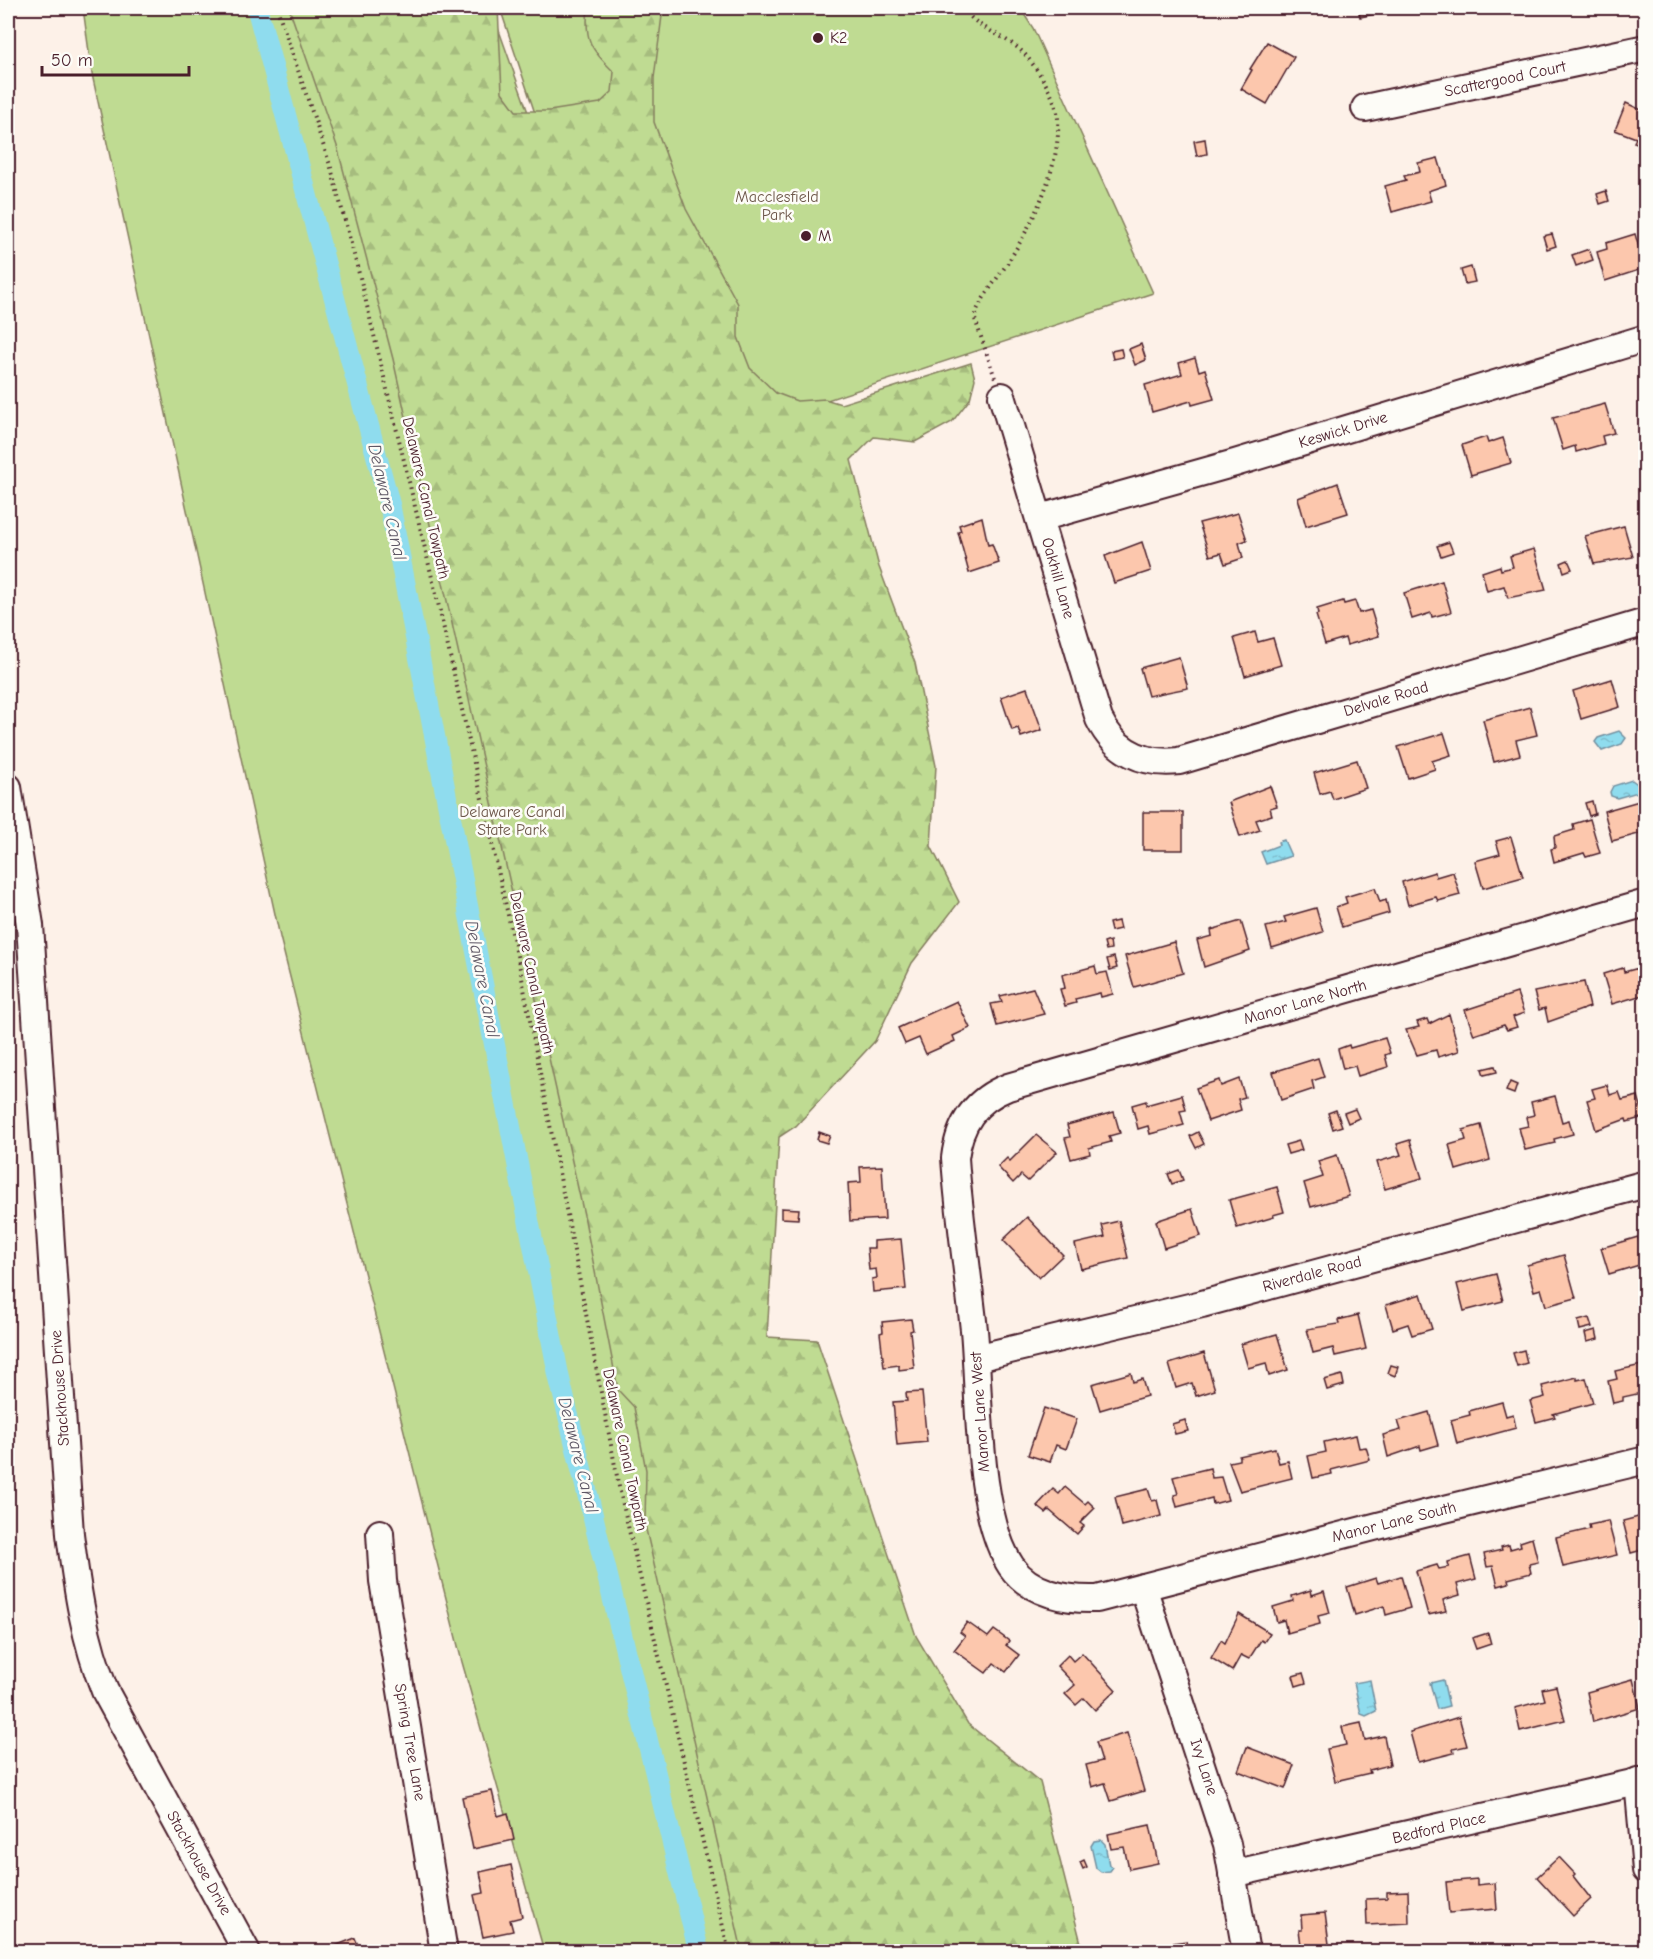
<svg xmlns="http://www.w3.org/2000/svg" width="1653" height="1959" font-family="'Comic Neue',sans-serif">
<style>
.green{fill:#bfdb92;stroke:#847d5e;stroke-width:1.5}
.forest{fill:url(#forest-firs);stroke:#847d5e;stroke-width:1.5}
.water{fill:url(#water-ripples);stroke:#7390a0;stroke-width:1.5}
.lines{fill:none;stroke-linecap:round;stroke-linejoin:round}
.canal{stroke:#8fdcee;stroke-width:21}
.building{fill:#fcc7ad;stroke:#4a1f2b;stroke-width:1.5}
.minor-casing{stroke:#4a1f2b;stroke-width:30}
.path{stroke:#4a1f2b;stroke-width:4;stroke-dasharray:1.5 4.5;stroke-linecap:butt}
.minor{stroke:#fdfcf7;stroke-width:26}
.poi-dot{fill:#4a1f2b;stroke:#fdfcf7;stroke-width:2}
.labels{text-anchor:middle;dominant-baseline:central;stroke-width:5;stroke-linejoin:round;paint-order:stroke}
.poi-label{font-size:16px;fill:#4a1f2b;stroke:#fdfcf7;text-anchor:start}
.street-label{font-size:16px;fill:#4a1f2b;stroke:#fdfcf7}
.park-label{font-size:16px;fill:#6d574a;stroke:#fdfcf7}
.water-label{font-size:18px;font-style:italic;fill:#5f5866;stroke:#fdfcf7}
</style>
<defs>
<pattern id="forest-firs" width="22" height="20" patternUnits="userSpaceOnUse" patternTransform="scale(1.5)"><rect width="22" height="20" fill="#bfdb92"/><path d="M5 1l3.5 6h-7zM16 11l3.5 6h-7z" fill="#a6bc7e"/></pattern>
<pattern id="water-ripples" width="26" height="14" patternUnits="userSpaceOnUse" patternTransform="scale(1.5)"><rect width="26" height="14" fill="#8fdcee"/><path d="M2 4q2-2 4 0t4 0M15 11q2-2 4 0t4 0" fill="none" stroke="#7dbccc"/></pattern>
</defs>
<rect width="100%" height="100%" fill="#fdf1e8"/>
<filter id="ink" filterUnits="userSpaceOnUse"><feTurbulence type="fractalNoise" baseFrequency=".0167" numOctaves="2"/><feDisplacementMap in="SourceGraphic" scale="12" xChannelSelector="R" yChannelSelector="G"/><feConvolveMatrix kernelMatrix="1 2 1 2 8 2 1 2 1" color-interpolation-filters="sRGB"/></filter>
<g filter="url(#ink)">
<path class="green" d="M83 8H491L635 414 500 8H1020L1033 28 1153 293 651 458 745 1498 895 1951H544L462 1662 280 937 92 74Z"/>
<path class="forest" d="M289 8H498L502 92 516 111H549L600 103 612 92 614 72C591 50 584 40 588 8H663L654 78V122L686 209 738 304V337L750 368 776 393 797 401 825 399 841 404 971 363 975 379 970 399 952 422 915 442 874 437 851 460 879 567 915 663 936 766 931 846 959 902 912 963 875 1041 796 1126 779 1137 767 1337 817 1340 916 1636 968 1724 1040 1782 1083 1951H742L645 1525 646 1470 634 1407 618 1390 584 1215 393 359 337 146Z"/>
<g class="water">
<path d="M1619 731 1626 738 1622 744 1602 751 1595 742 1598 738Z"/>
<path d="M1632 780 1640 786 1638 792 1617 798 1611 796 1610 792 1613 786Z"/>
<path d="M1284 840 1291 856 1266 864 1261 852 1279 845 1278 842Z"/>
<path d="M1370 1680 1376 1711 1366 1716 1361 1714 1354 1683Z"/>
<path d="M1443 1680 1449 1706 1437 1709 1430 1683Z"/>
<path d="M1101 1840 1105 1844 1109 1865 1113 1867 1110 1871 1101 1872 1096 1868 1091 1846 1094 1841Z"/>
</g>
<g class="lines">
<path class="canal" d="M257 8 390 506 559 1377 699 1952"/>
</g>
<g class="building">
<path d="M1358 8H1403L1360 17Z"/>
<path d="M1267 42 1294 57 1267 104 1241 89 1252 70 1250 69Z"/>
<path d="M1626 103 1646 112V146L1634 142 1636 138 1615 130Z"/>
<path d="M1205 139 1207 154 1197 156 1194 141Z"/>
<path d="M1438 158 1446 185 1428 191 1431 201 1392 212 1385 186 1406 180 1404 176 1420 172 1418 163Z"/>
<path d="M1606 191 1609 201 1600 204 1597 194Z"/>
<path d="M1552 234 1556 246 1547 249 1543 236Z"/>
<path d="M1635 234 1645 268 1605 281 1597 252 1607 249 1606 243Z"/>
<path d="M1589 249 1593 260 1576 266 1572 255Z"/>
<path d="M1471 267 1475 282 1465 284 1461 270Z"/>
<path d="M1141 344 1146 360 1135 365 1129 349Z"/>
<path d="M1121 349 1123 357 1113 359 1111 351Z"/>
<path d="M1195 358 1199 371 1205 369 1214 399 1192 405 1191 401 1152 412 1145 385 1182 374 1179 363Z"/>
<path d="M1605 404 1614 433 1602 436 1604 444 1576 452 1575 446 1563 450 1553 418Z"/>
<path d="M1486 437 1488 443 1503 438 1511 463 1471 475 1462 445Z"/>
<path d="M1338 483 1348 513 1306 526 1298 498Z"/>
<path d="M1238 513 1247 540 1239 543 1243 558 1225 564 1221 553 1210 556 1199 523Z"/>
<path d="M982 517 988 545 992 544 999 563 969 573 958 532 961 531 959 525Z"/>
<path d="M1624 526 1633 557 1594 564 1585 536Z"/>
<path d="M1142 542 1151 571 1114 583 1105 556Z"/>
<path d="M1449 542 1453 552 1441 556 1437 546Z"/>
<path d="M1534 549 1546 590 1508 598 1504 586 1487 591 1482 572 1500 566 1501 570 1513 567 1510 556Z"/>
<path d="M1568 560 1572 569 1564 572 1561 563Z"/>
<path d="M1442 581 1451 612 1432 617 1431 613 1412 619 1404 593Z"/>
<path d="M1343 601 1344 604 1355 601 1359 613 1371 610 1379 636 1347 645 1345 638 1325 644 1316 615 1318 614 1317 609Z"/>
<path d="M1255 632 1258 642 1273 638 1281 665 1245 676 1234 638Z"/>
<path d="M1179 657 1188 688 1148 696 1140 668Z"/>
<path d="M1612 679 1620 707 1581 719 1573 691Z"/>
<path d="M1027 688 1042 730 1021 737 1018 728 1012 730 1001 697Z"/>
<path d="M1530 707 1537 735 1516 740 1520 755 1494 762 1483 720Z"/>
<path d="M1444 733 1451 755 1432 761 1435 769 1408 778 1398 747Z"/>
<path d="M1357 760 1366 788 1333 799 1330 791 1320 794 1314 773Z"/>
<path d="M1270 786 1277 806 1270 808 1272 815 1256 820 1260 830 1240 837 1229 802Z"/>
<path d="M1646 799V832L1612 841 1604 811Z"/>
<path d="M1592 801 1595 814 1589 816 1585 803Z"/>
<rect x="1143" y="812" width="40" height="38"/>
<path d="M1590 819 1600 853 1586 857 1584 853 1554 862 1551 849 1555 848 1554 836 1574 830 1573 824Z"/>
<path d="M1511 837 1523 877 1483 888 1475 861 1500 854 1496 841Z"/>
<path d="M1435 872 1436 877 1453 872 1460 895 1438 901 1436 897 1408 905 1402 882Z"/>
<path d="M1375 888 1380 902 1386 900 1389 913 1342 927 1336 907 1347 903 1345 897Z"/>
<path d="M1316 908 1323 932 1272 948 1266 927 1286 922 1284 917Z"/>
<path d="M1118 921 1120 929 1111 931 1109 923Z"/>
<path d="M1241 921 1250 951 1204 967 1197 940 1212 936 1211 930Z"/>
<path d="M1110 941 1111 949 1106 950 1104 943Z"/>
<path d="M1174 942 1183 973 1134 987 1125 956Z"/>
<path d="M1114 957 1117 968 1110 970 1107 959Z"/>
<path d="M1095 966 1097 974 1107 972 1113 994 1101 997 1100 993 1075 999 1076 1003 1065 1006 1060 989 1065 988 1062 975Z"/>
<path d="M1646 966V994L1612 1004 1603 974 1623 968 1624 972Z"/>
<path d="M1584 982 1590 1007 1548 1022 1545 1008 1539 1010 1534 992Z"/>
<path d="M1033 988 1044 1014 997 1026 991 1004 1002 1002 1000 996Z"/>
<path d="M1517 993 1524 1013 1513 1017 1517 1027 1507 1030 1504 1025 1474 1035 1465 1010Z"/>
<path d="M957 1001 970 1028 953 1036 955 1041 926 1054 919 1038 905 1044 898 1028Z"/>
<path d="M1449 1014 1459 1051 1438 1057 1436 1050 1417 1055 1406 1030 1419 1027 1417 1022 1427 1019 1429 1024Z"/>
<path d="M1385 1038 1390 1053 1385 1055 1388 1067 1358 1076 1355 1066 1343 1069 1338 1049 1349 1045 1350 1048Z"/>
<path d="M1318 1058 1324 1077 1312 1081 1314 1089 1281 1100 1273 1072Z"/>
<path d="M1495 1066 1497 1072 1484 1075 1482 1069Z"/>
<path d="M1239 1079 1245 1097 1238 1099 1241 1110 1208 1121 1196 1088 1219 1080 1221 1086Z"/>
<path d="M1510 1082 1517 1085 1514 1094 1506 1091Z"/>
<path d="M1607 1085 1610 1095 1619 1092 1622 1100 1638 1096 1644 1117 1627 1122 1626 1119 1596 1130 1587 1100 1595 1098 1592 1089Z"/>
<path d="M1182 1095 1186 1110 1180 1111 1184 1125 1150 1134 1148 1126 1138 1129 1132 1105 1146 1101V1105Z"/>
<path d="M1555 1096 1562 1122 1569 1120 1573 1134 1554 1139 1555 1143 1525 1150 1519 1128 1528 1126 1526 1117 1534 1115 1531 1102Z"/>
<path d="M1355 1109 1359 1118 1348 1123 1344 1113Z"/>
<path d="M1336 1110 1342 1126 1333 1129 1328 1113Z"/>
<path d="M1114 1112 1120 1133 1109 1136 1111 1142 1089 1148 1090 1154 1071 1159 1065 1138 1070 1137 1067 1125Z"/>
<path d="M1481 1125 1490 1160 1456 1170 1449 1145 1466 1140 1463 1130Z"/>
<path d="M819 1132 830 1136 827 1143 817 1140Z"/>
<path d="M1198 1132 1204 1144 1196 1148 1190 1136Z"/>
<path d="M1036 1135 1057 1152 1028 1181 1021 1175 1013 1183 998 1167 1007 1158 1010 1161Z"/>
<path d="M1410 1140 1422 1178 1385 1189 1377 1162 1401 1155 1397 1144Z"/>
<path d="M1299 1141 1302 1150 1288 1154 1285 1145Z"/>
<path d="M1337 1155 1349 1196 1311 1207 1304 1183 1323 1177 1318 1161Z"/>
<path d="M882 1166 885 1219 850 1221 848 1183 861 1182 860 1167Z"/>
<path d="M1179 1170 1183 1180 1172 1184 1168 1174Z"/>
<path d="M1277 1187 1284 1212 1273 1215 1274 1217 1237 1228 1229 1200Z"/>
<path d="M781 1208 799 1209 798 1219 781 1218Z"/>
<path d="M1192 1209 1201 1236 1164 1248 1156 1221Z"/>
<path d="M1027 1217 1063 1255 1039 1278 1003 1240Z"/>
<path d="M1119 1221 1128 1258 1081 1269 1075 1244 1105 1237 1102 1225Z"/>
<path d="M1638 1237 1646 1263 1609 1274 1601 1248Z"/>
<path d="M901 1239 906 1289 873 1292 872 1279 877 1278 876 1269 869 1270 867 1248H874V1241Z"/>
<path d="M1564 1255 1576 1298 1546 1306 1541 1289 1534 1291 1527 1265Z"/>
<path d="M1496 1274 1503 1301 1464 1311 1457 1284Z"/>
<path d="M1421 1294 1432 1329 1412 1335 1408 1324 1393 1329 1386 1305Z"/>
<path d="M1358 1315 1366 1349 1335 1356 1333 1348 1313 1353 1307 1329 1339 1324 1338 1320Z"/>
<path d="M1589 1318 1592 1327 1580 1330 1578 1321Z"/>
<path d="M911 1319 913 1330 910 1331 914 1368 899 1370V1365L884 1367 880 1333 883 1332 882 1322Z"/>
<path d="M1596 1330 1598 1339 1587 1342 1585 1333Z"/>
<path d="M1277 1334 1288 1370 1269 1376 1266 1363 1248 1368 1241 1344Z"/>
<path d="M1524 1350 1527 1363 1517 1366 1513 1353Z"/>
<path d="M1204 1353 1215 1390 1196 1396 1192 1383 1176 1388 1169 1364Z"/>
<path d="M1646 1364V1392L1623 1397V1401L1613 1403 1608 1381 1617 1379 1615 1371Z"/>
<path d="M1391 1365 1398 1367 1395 1376 1388 1373Z"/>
<path d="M1131 1373 1133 1382 1142 1379 1147 1396 1100 1410 1092 1384Z"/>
<path d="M1342 1375 1344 1385 1327 1390 1324 1380Z"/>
<path d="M1577 1377V1380L1586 1378 1593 1403 1553 1414 1555 1417 1536 1422 1530 1401 1545 1397 1542 1386Z"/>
<path d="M922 1392 927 1442 897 1445 893 1402 907 1401 906 1393Z"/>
<path d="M1502 1402 1506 1416 1513 1414 1516 1428 1457 1444 1451 1420 1470 1415 1469 1411Z"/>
<path d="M1044 1408 1077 1419 1066 1449 1056 1445 1050 1462 1028 1455Z"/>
<path d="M1429 1412 1438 1445 1421 1450 1420 1446 1388 1457 1383 1435 1401 1430 1398 1421Z"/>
<path d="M1185 1420 1188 1431 1175 1434 1172 1424Z"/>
<path d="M1356 1435 1359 1448 1366 1447 1370 1460 1331 1470 1332 1474 1313 1478 1308 1456 1326 1452 1324 1442Z"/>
<path d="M1275 1448 1279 1463 1288 1461 1292 1478 1240 1491 1229 1462 1239 1460V1456Z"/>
<path d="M1210 1468 1212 1478 1221 1477 1228 1500 1213 1504 1212 1498 1177 1507 1174 1495 1178 1494 1173 1477Z"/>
<path d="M1065 1487 1085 1504 1088 1501 1095 1508 1080 1523 1084 1526 1077 1534 1049 1510 1046 1513 1037 1506 1053 1489 1059 1494Z"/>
<path d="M1148 1489 1152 1501 1157 1500 1161 1516 1122 1526 1115 1497Z"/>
<path d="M1646 1512V1549L1631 1553 1623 1521 1642 1516 1641 1513Z"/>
<path d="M1608 1521 1617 1555 1563 1567 1556 1537 1590 1529 1589 1525Z"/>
<path d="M1532 1538 1538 1562 1529 1564 1531 1573 1508 1579 1509 1583 1498 1586 1493 1566 1487 1567 1484 1554 1502 1550 1501 1547 1509 1545 1510 1549 1521 1546 1520 1542Z"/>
<path d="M1470 1556 1476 1579 1457 1584 1460 1595 1443 1600 1446 1611 1428 1615 1416 1571 1437 1565 1439 1569 1449 1567 1448 1562Z"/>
<path d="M1401 1576 1410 1608 1386 1615 1384 1606 1355 1615 1347 1587 1376 1578 1378 1583Z"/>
<path d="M1311 1590 1312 1595 1324 1591 1330 1613 1318 1616 1320 1624 1287 1633 1284 1620 1277 1622 1273 1607 1293 1601 1292 1596Z"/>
<path d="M1239 1614 1270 1633 1264 1642 1261 1640 1249 1659 1241 1655 1232 1671 1211 1658 1221 1640 1225 1643Z"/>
<path d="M967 1622 988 1637 994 1630 1009 1641 1006 1645 1019 1655 1006 1672 994 1663 986 1673 954 1650 965 1636 960 1632Z"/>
<path d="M1488 1633 1491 1644 1476 1649 1472 1638Z"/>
<path d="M1082 1653 1116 1690 1095 1710 1084 1698 1076 1705 1065 1694 1075 1685 1057 1666 1068 1655 1073 1661Z"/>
<path d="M1303 1673 1306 1683 1296 1686 1293 1676Z"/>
<path d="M1633 1679 1640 1708 1593 1722 1587 1692Z"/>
<path d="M1556 1686 1565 1720 1520 1731 1515 1708 1545 1700 1542 1689Z"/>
<path d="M1459 1717 1467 1746 1453 1749 1454 1753 1418 1762 1410 1732Z"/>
<path d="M1361 1723 1365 1740 1384 1736 1390 1765 1369 1770 1370 1773 1335 1781 1327 1749 1346 1745 1342 1727Z"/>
<path d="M1127 1733 1144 1791 1111 1801 1105 1783 1092 1787 1086 1765 1102 1761 1096 1742Z"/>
<path d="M1247 1747 1294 1765 1285 1789 1238 1771Z"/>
<path d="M492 1791 498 1816 508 1813 514 1840 473 1849 462 1797Z"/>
<path d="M1150 1825 1158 1863 1129 1869 1124 1847 1111 1849 1108 1834Z"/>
<path d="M1559 1857 1575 1874 1573 1876 1591 1899 1573 1916 1537 1877Z"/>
<path d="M1084 1860 1087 1867 1083 1869 1080 1862Z"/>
<path d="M511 1865 522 1917 510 1920 513 1931 483 1937 474 1895 484 1893 480 1872Z"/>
<path d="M1477 1879V1885L1495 1883 1497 1909 1449 1913 1446 1882Z"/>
<path d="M1408 1891 1409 1923 1367 1925 1366 1899 1387 1898V1892Z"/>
<path d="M1325 1913 1330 1952H1302L1299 1930H1302L1301 1915Z"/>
<path d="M355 1938 361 1952H320Z"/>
<path d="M1186 1941 1188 1952H1145V1947Z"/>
</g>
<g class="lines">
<defs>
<g id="minor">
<path d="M1365 108 1646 48"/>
<path d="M1002 396 1099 719C1115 752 1144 765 1179 761L1646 622"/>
<path d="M1040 518 1235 463 1646 338"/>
<path d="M8 787 30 925 70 1534C77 1589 84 1639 105 1691L247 1952"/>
<path d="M1646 903 1008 1087C975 1100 959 1124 955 1158 959 1216 968 1273 974 1330 980 1396 976 1513 1011 1566 1030 1594 1067 1600 1097 1599L1424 1514 1646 1460"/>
<path d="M976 1358 1202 1304 1646 1184"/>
<path d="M380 1533 383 1581 444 1952"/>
<path d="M1143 1587 1227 1844 1246 1952"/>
<path d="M1638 1781 1646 1870"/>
<path d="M1232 1874 1646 1780"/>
</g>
</defs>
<use href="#minor" class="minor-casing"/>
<g class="path">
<path d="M277 8 331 168 362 285 439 607 521 973 620 1492 729 1952"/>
<path d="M963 8C978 31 1011 36 1028 58 1040 73 1057 99 1058 119 1061 168 1032 224 1007 264 996 280 985 294 977 310L975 319 995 378"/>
</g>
<use href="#minor" class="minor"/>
</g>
</g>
<g class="poi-dot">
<circle cx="818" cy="38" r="6"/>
<circle cx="806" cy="236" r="6"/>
</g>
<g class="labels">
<g class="poi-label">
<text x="830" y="38">K2</text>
<text x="818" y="236">M</text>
</g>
<g class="street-label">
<text transform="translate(1505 79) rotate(-12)">Scattergood Court</text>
<text transform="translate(1343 430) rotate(-17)">Keswick Drive</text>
<text transform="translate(426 498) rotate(77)">Delaware Canal Towpath</text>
<text transform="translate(1058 578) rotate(74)">Oakhill Lane</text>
<text transform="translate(1386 699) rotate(-17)">Delvale Road</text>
<text transform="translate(532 973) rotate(78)">Delaware Canal Towpath</text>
<text transform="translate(1305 1002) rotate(-16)">Manor Lane North</text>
<text transform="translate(1312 1274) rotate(-15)">Riverdale Road</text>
<text transform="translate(60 1388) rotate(-94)">Stackhouse Drive</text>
<text transform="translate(980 1412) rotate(-94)">Manor Lane West</text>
<text transform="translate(625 1450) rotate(78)">Delaware Canal Towpath</text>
<text transform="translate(1394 1522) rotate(-14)">Manor Lane South</text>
<text transform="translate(410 1742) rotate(80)">Spring Tree Lane</text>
<text transform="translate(1204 1767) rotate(72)">Ivy Lane</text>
<text transform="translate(1439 1828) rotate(-13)">Bedford Place</text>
<text transform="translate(199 1863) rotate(61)">Stackhouse Drive</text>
</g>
<g class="park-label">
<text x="777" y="197">Macclesfield<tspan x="777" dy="18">Park</tspan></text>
<text x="512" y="812">Delaware Canal<tspan x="512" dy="18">State Park</tspan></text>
</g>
<g class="water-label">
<text transform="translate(387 502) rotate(77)">Delaware Canal</text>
<text transform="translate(482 979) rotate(79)">Delaware Canal</text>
<text transform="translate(578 1455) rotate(76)">Delaware Canal</text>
</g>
</g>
<rect width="1653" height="1959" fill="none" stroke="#fdfcf7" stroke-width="30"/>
<rect x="15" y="15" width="1623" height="1929" fill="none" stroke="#4a1f2b" stroke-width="2" filter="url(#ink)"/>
<path d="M42 66v9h147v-9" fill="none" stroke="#4a1f2b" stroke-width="3"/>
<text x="51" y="66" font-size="18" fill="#4a1f2b" stroke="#fdfcf7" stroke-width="4.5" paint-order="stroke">50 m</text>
</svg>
